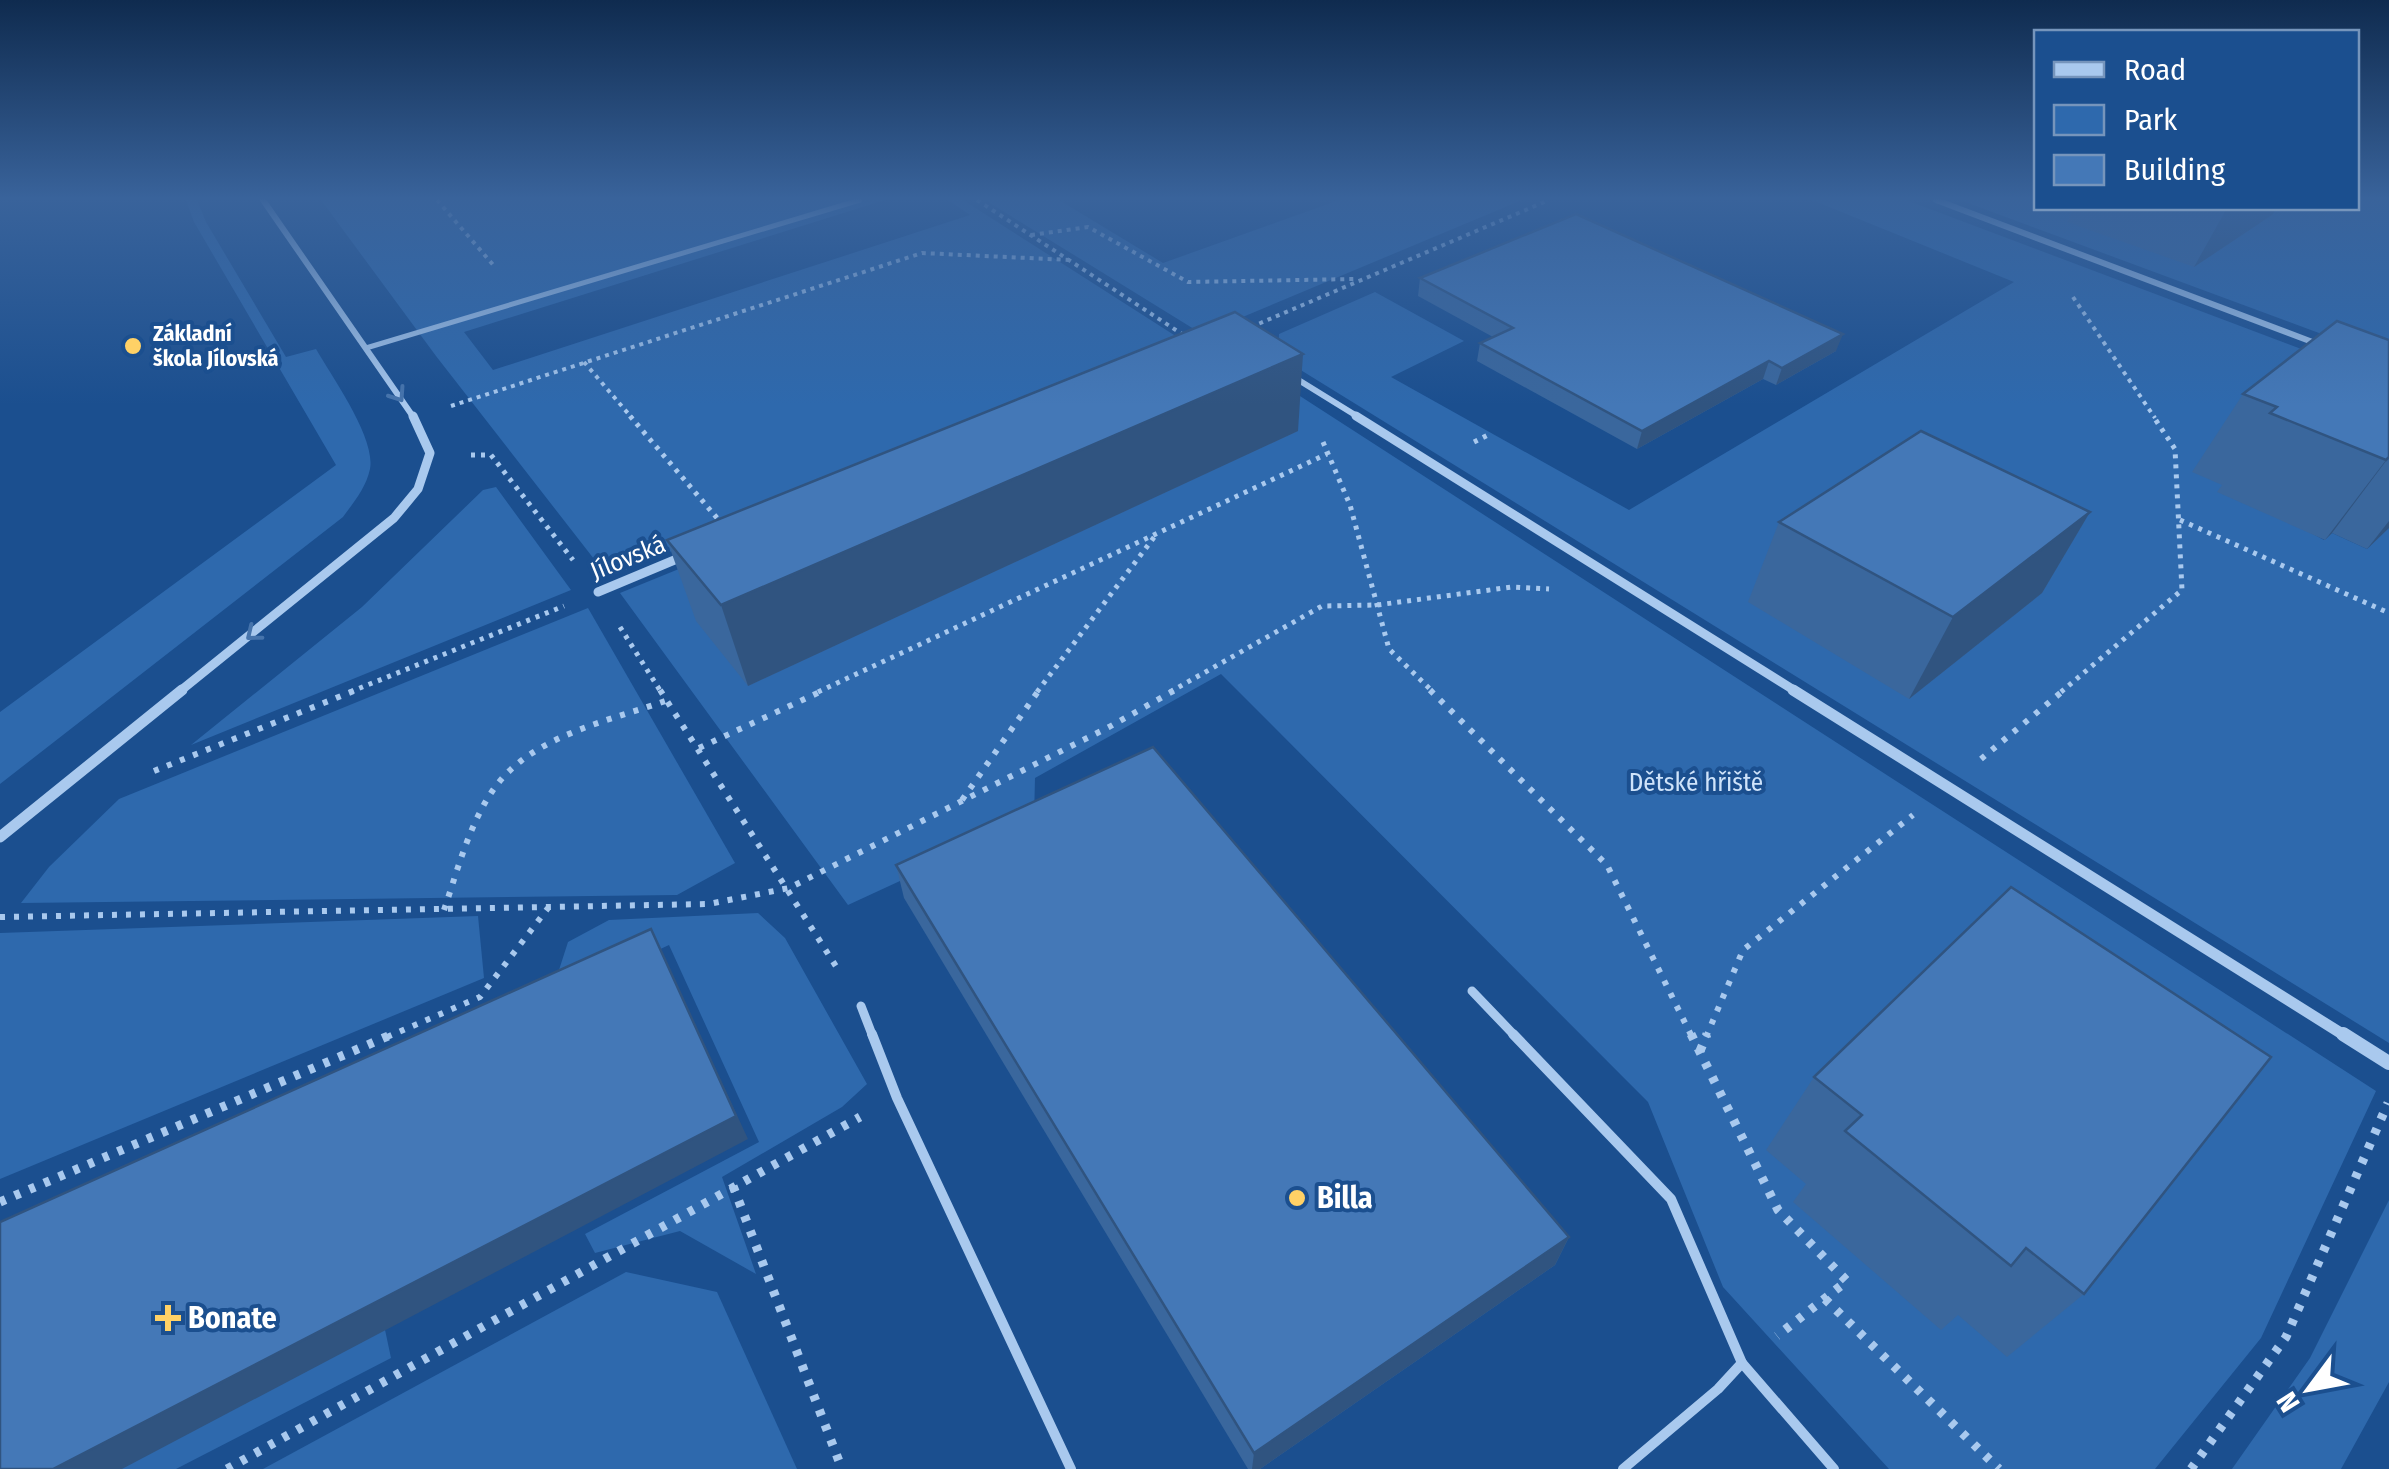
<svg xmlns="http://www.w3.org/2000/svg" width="2389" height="1469" font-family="'Fira Sans Condensed',sans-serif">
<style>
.green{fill:#2e69ad}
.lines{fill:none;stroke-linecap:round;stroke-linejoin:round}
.path-far3{stroke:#a9c9ee;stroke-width:4;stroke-dasharray:4 5;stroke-linecap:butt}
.path-far2{stroke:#a9c9ee;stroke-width:5;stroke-dasharray:4 6;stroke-linecap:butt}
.path-far1{stroke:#a9c9ee;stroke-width:6;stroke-dasharray:5 9;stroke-linecap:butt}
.path{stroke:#a9c9ee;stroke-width:9;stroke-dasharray:6 10;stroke-linecap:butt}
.lane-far2{stroke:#a9c9ee;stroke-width:5}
.lane-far1{stroke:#a9c9ee;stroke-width:9}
.lane{stroke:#a9c9ee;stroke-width:10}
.street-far3{stroke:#a9c9ee;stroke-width:6}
.street-far2{stroke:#a9c9ee;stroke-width:9}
.street-far1{stroke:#a9c9ee;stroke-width:11}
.street{stroke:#a9c9ee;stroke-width:14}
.wall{fill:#3a679d}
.shaded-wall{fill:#305480}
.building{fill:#4478b7;stroke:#305480;stroke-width:2.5}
.oneway{stroke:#4674ac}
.poi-dot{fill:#ffd166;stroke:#1b4f8f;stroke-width:4}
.labels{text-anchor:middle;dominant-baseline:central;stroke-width:8;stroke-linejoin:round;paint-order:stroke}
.far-poi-label{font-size:22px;font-weight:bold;fill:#fff;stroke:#1b4f8f;text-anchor:start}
.street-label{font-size:25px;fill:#fff;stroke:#1b4f8f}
.park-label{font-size:25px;fill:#cfe3fa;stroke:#1b4f8f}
.near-poi-label{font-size:30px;font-weight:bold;fill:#fff;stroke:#1b4f8f;text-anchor:start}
</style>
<rect width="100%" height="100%" fill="#1b4f8f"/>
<g class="green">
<path d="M186 200H197L206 222 286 357 316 349C332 377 376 438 370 469 366 488 353 503 343 517L0 784V712L336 465 194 222Z"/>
<path d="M321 200H885L464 332 493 370 970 215 948 200H963L1185 342 608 577 436 356Z"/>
<path d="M985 200H1059L1163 263 1339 200H1522L1202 334Z"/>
<path d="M1812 200H1906L2389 382 2224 486 2324 540 2332 533 2367 549 2389 527V1043L1278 356 1279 334 1375 292 1464 341 1391 377 1629 510 2014 282Z"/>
<path d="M1960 200H2036V208H2356L2357 200H2389V359Z"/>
<path d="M1183 363 1286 387 2376 1091 2261 1338 2155 1469H1889L1723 1287 1648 1102 1221 674 1035 778 1034 819 848 905 620 593Z"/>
<path d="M496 487 571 590 191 745 362 607 483 490Z"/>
<path d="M588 608 735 863 677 895 21 903 49 867 119 799Z"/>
<path d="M758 913 785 938 867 1084 842 1107 722 1177 756 1274 680 1231 595 1253 585 1234 759 1142 669 945 549 1001 568 942 609 920Z"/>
<path d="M478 916 484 978 0 1179V933Z"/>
<path d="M2389 1200V1382L2341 1469H2232L2310 1358Z"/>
<path d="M626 1272 717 1292 797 1469H263Z"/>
<path d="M384 1325 391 1358 176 1469H106Z"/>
</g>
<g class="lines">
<g class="path-far3">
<path d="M437 200 495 267"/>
<path d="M977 200 1185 336"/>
<path d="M1031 235 1088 227 1188 282 1354 279"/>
<path d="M2073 297 2155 418"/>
<path d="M1251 327 1549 200"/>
<path d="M584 362 632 418"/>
<path d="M451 406 922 253 1070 260"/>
</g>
<g class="path-far2">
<path d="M630 416 723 525"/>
<path d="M1323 442 1350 505 1389 649 1433 692"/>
<path d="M1474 442 1490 434"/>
<path d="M471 455H491L573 560"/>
<path d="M2180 520 2389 613"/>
<path d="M620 627 661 692"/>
<path d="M350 692 564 606"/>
<path d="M818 692 1327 454"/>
<path d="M1037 692 1155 536"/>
<path d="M1170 692 1322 606 1377 605 1512 587 1549 589"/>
<path d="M2061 692 2182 590 2175 449 2153 416"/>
</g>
<g class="path-far1">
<path d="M660 690 839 971"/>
<path d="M1430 690 1607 865 1692 1037"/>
<path d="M699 748 824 690"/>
<path d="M1981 759 2064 690"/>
<path d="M154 771 356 690"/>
<path d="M962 800 1039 690"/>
<path d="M444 910C458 869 469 825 493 790 531 735 610 721 668 700"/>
<path d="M0 917 709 904 789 888 1109 727 1175 690"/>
<path d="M387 1037 480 997 548 908"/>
<path d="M1706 1037 1743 950 1913 815"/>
</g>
<g class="path">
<path d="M1691 1034 1778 1210 1847 1281 1777 1336"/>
<path d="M1700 1051 1707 1034"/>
<path d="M733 1186 842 1469"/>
<path d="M0 1202 393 1034"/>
<path d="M1825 1299 1999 1469"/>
<path d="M227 1469 860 1117"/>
<path d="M2191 1469 2286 1337 2388 1103"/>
</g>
<path class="lane-far2" d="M366 348 860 200"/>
<g class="lane-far1">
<path d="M1472 991 1516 1037"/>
<path d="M861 1006 873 1037"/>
</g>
<g class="lane">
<path d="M872 1034 897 1098 1071 1469"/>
<path d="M1513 1034 1671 1199 1742 1363 1834 1469"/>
<path d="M1623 1469 1718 1389 1742 1363"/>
</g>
<g class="street-far3">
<path d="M263 200 414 418"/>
<path d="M1936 200 2323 346"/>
<path d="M1292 376 1360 418"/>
</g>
<g class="street-far2">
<path d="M1356 416 1797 692"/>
<path d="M598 592 684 556"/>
<path d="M179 692 394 518 418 489 430 453 413 416"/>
</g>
<g class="street-far1">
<path d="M1793 690 2347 1037"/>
<path d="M0 837 182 690"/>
</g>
<path class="street" d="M2343 1034 2389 1063"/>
</g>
<g class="wall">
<path d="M2074 208H2277L2272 215 2194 267 2067 222Z"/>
<path d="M1420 278 1836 351 1776 385 1763 379 1637 449 1477 361 1480 343 1493 337 1418 296Z"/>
<path d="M2389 340V528L2367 549 2332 533 2325 540 2217 492 2222 485 2192 472 2243 394Z"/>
<path d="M1298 431 748 686 696 621 667 540Z"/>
<path d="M2090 512 2042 593 1909 699 1748 602 1779 522Z"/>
<path d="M896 865 1569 1237 1555 1265 1260 1469H1248L904 898Z"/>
<path d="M1814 1077 2084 1294 2007 1357 1958 1315 1941 1330 1793 1202 1806 1184 1766 1150Z"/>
</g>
<g class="shaded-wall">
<path d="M2227 208H2277L2272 215 2194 267Z"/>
<path d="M1843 334 1836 351 1776 385 1782 368Z"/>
<path d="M1303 354 1298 431 748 686 721 605Z"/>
<path d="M1769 361 1763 379 1637 449 1642 431Z"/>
<path d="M2389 457 2332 533 2325 540 2386 460Z"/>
<path d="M2090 512 2042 593 1909 699 1953 617Z"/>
<path d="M2389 521V528L2367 549Z"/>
<path d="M651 929 748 1139 122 1469H53Z"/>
<path d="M1569 1237 1555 1265 1260 1469H1252L1254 1453Z"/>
</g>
<g class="building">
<path d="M1576 214 1843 334 1782 368 1769 361 1642 431 1480 343 1513 328 1420 278Z"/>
<path d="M1235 312 1303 354 721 605 667 540Z"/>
<path d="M2337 321 2389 340V457L2386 460 2270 413 2277 407 2243 394Z"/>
<path d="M1921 431 2090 512 1953 617 1779 522Z"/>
<path d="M1153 747 1569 1237 1254 1453 896 865Z"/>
<path d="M2011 887 2271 1057 2084 1294 2026 1248 2011 1266 1845 1131 1862 1115 1814 1077Z"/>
<path d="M651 929 736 1116 53 1469H0V1222Z"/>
</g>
<defs><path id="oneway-chevron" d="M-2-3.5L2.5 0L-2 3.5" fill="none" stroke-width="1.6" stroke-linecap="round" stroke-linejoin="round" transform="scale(2.5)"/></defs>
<g class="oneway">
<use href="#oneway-chevron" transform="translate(398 395) rotate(56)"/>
<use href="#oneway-chevron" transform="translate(253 634) rotate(141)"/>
</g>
<linearGradient id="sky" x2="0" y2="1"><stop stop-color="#0f2b4f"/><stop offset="0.49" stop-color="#39639b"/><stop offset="1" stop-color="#39639b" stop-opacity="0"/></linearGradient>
<rect width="2389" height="405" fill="url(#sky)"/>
<g class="poi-dot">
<circle cx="133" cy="346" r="10"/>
<circle cx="1297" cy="1198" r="10"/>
<path d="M163 1303h10v10h10v10h-10v10h-10v-10h-10v-10h10z"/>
</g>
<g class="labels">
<g class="far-poi-label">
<text x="153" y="333">Základní<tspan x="153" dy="25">škola Jílovská</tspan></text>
</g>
<g class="street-label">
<text transform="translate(628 558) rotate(-22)">Jílovská</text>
</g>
<g class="park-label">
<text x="1696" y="783">Dětské hřiště</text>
</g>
<g class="near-poi-label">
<text x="1317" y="1198">Billa</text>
<text x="188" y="1318">Bonate</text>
</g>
</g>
<rect x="2034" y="30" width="325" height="180" fill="#1b4f8f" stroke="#7695bc" stroke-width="2.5"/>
<rect x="2054" y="62" width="50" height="15" fill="#a9c9ee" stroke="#7695bc" stroke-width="2.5"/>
<text x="2124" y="80" font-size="30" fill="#ffffff">Road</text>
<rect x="2054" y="105" width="50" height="30" fill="#2e69ad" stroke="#7695bc" stroke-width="2.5"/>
<text x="2124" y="130" font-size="30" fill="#ffffff">Park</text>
<rect x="2054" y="155" width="50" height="30" fill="#4478b7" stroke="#7695bc" stroke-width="2.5"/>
<text x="2124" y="180" font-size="30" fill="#ffffff">Building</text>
<g transform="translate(2309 1389) rotate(238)" stroke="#1b4f8f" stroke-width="8" paint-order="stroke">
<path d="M0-8L18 38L0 25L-18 38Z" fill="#ffffff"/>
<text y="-15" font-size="28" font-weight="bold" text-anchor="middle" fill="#ffffff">N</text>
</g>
</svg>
